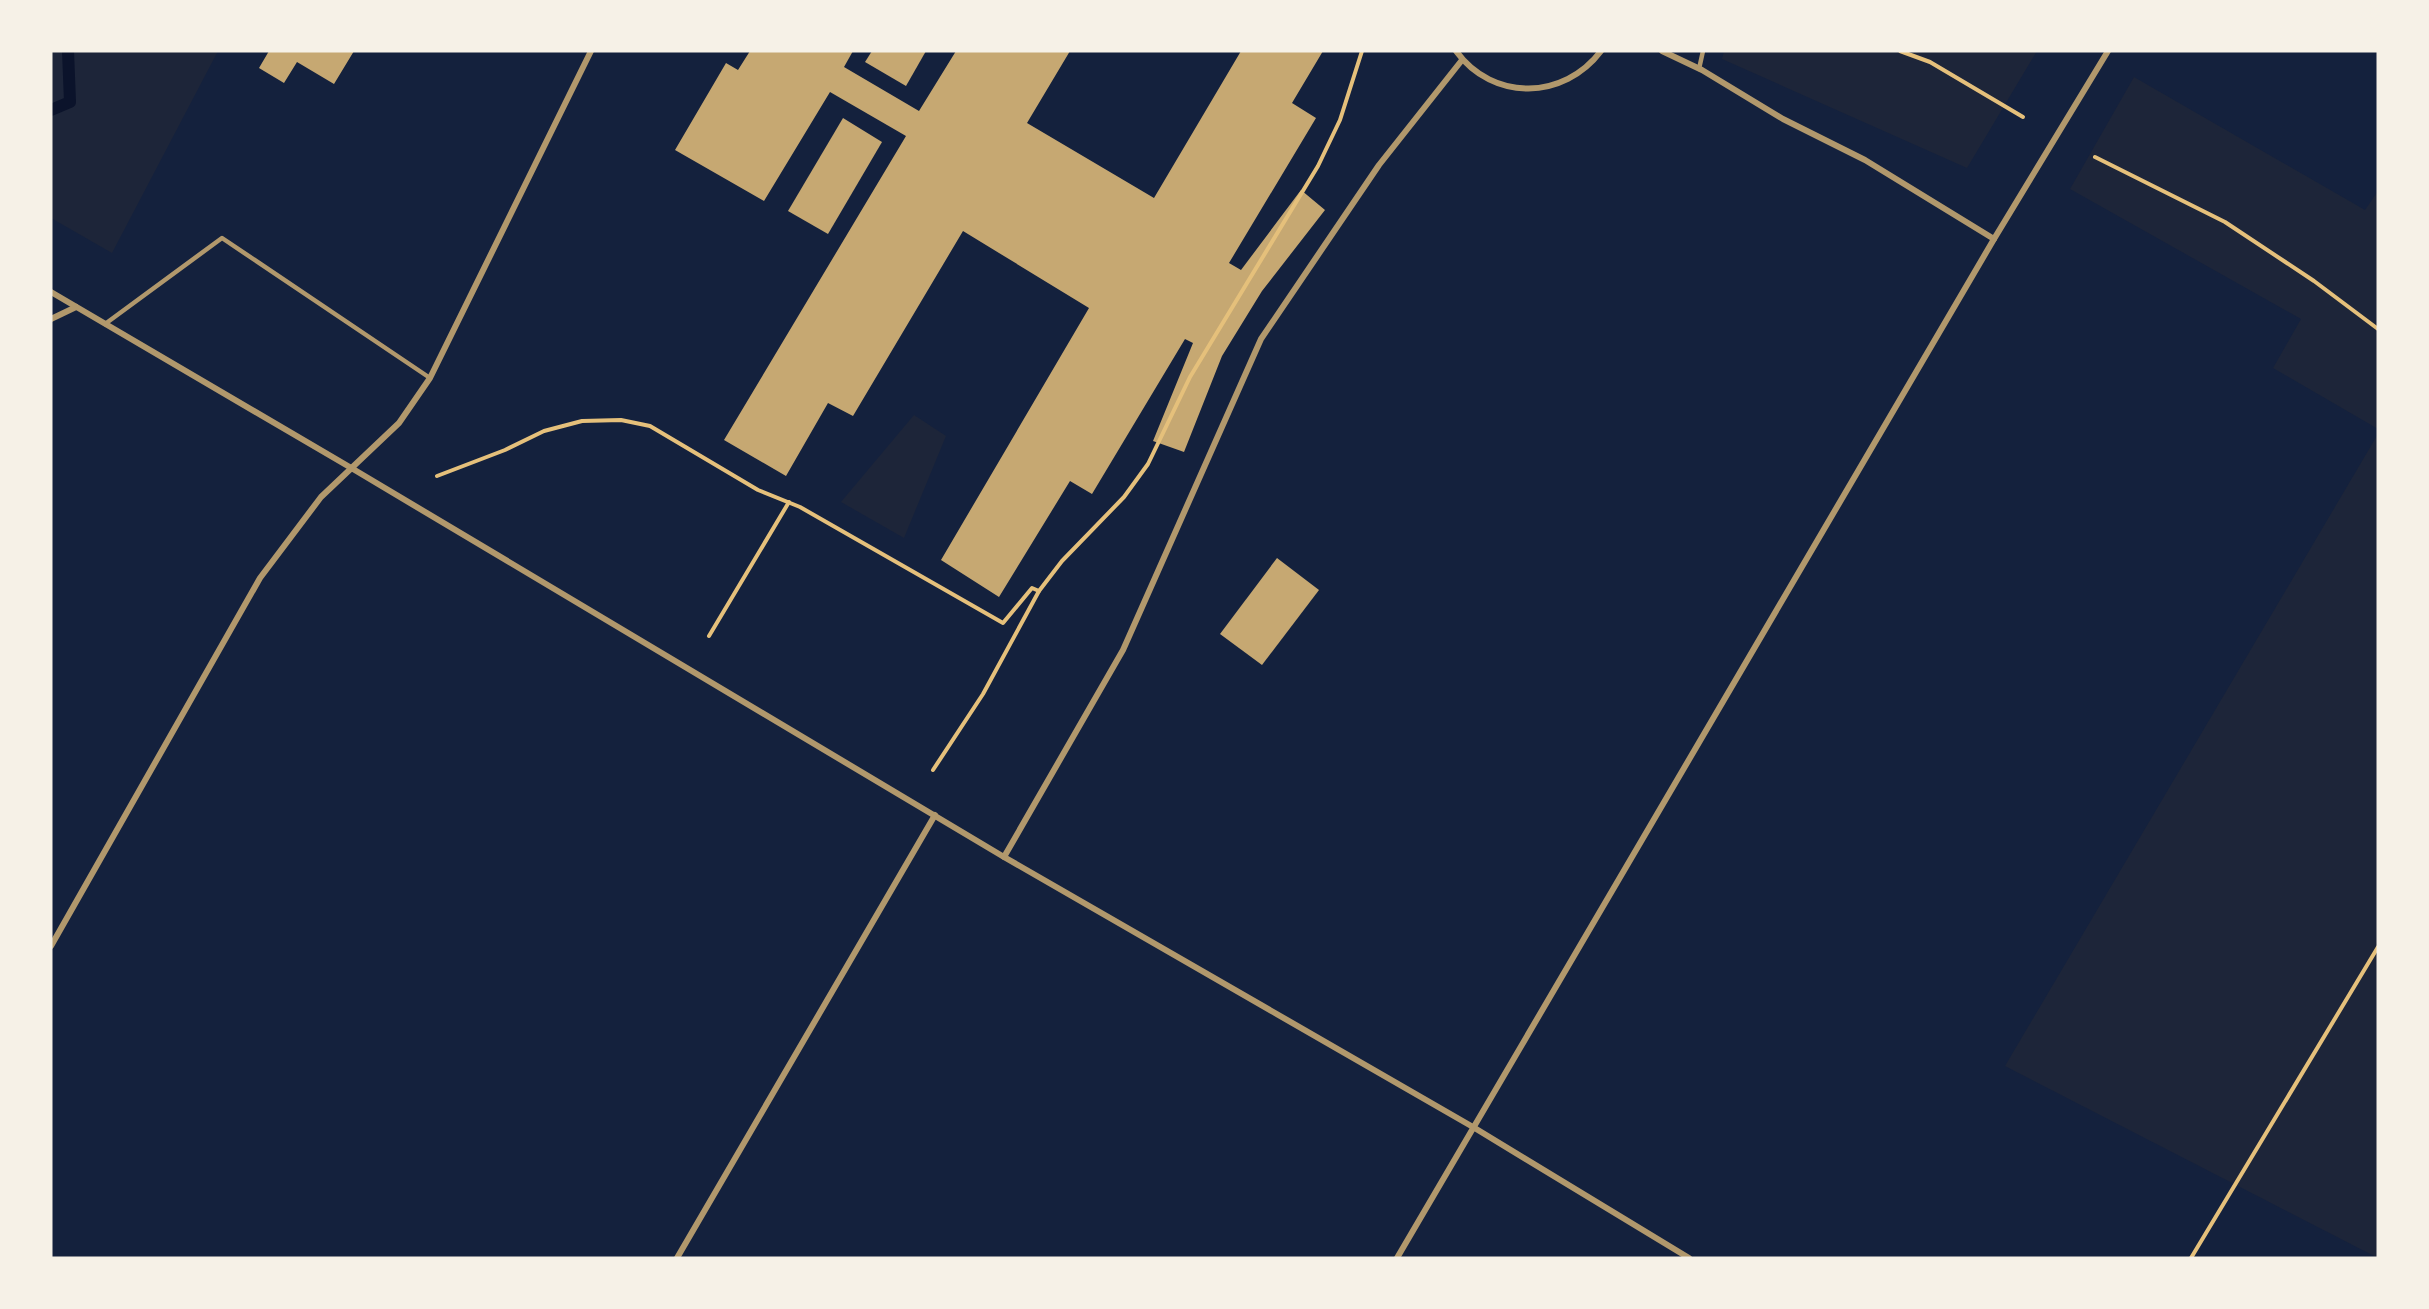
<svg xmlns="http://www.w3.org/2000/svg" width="2429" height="1309" font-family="Ubuntu,sans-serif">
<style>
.green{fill:#1d2539}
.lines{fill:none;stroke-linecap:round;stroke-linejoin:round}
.stream{stroke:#0b132b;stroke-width:12}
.building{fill:#c6a872}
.path{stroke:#e5c07b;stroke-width:4}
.service{stroke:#b1986c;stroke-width:4.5}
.minor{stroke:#b1986c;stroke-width:6}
</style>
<rect width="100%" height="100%" fill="#14213d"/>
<g class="green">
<path d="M51 51H218L112 253 51 218Z"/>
<path d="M1724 51H2037L1967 168 1722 59Z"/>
<path d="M2134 77 2365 210 2378 191V429L2273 368 2301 319 2070 189Z"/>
<path d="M914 415 946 436 904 538 841 502Z"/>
<path d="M2378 434V1258L2005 1066Z"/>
</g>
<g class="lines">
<path class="stream" d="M51 110 70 102 68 51"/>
</g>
<g class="building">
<path d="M269 51H354L334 84 297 62 284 83 259 68Z"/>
<path d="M750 51H853L844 67 919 111 956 51H1070L1027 123 1154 198 1241 51H1323L1292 103 1316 118 1229 263 1241 270 1301 190 1325 210 1262 291 1222 356 1184 452 1153 441 1193 343 1185 339 1092 494 1070 481 999 597 941 560 1089 308 963 231 853 416 828 403 786 476 724 440 906 136 830 92 764 201 675 150 726 63 738 70Z"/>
<path d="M872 51H926L906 86 865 62Z"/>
<path d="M843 118 882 142 828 234 788 211Z"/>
<path d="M1277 558 1319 590 1262 665 1220 634Z"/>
</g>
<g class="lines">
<g class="path">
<path d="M1900 51 1930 62 2023 117"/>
<path d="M2095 157 2225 222 2314 281 2378 329"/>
<path d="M437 476 505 450 544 431 582 421 621 420 650 426 758 490 800 507 1003 623 1032 588 1039 591"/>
<path d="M709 636 789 502"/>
<path d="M933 770 983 694 1039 591 1062 561 1124 497 1148 464 1190 377 1318 166 1340 120 1362 51"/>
<path d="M2191 1258 2378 947"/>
</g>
<g class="service">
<path d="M1699 69 1703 51"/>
<path d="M105 324 222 238 430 378"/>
</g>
<g class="minor">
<path d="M1456 51C1493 102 1564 100 1601 51"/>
<path d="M1662 51 1702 70 1783 119 1865 160 1994 239"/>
<path d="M51 292 353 469 1004 857 1473 1127 1689 1258"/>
<path d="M51 319 76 307"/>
<path d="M1004 857 1123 650 1261 339 1379 165 1462 60"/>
<path d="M51 946 260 578 321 497 399 423 430 378 591 51"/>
<path d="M677 1258 935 815"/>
<path d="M1397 1258 1994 239 2108 51"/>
</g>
</g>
<rect width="2429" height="1309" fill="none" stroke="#f6f1e7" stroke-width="105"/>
</svg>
